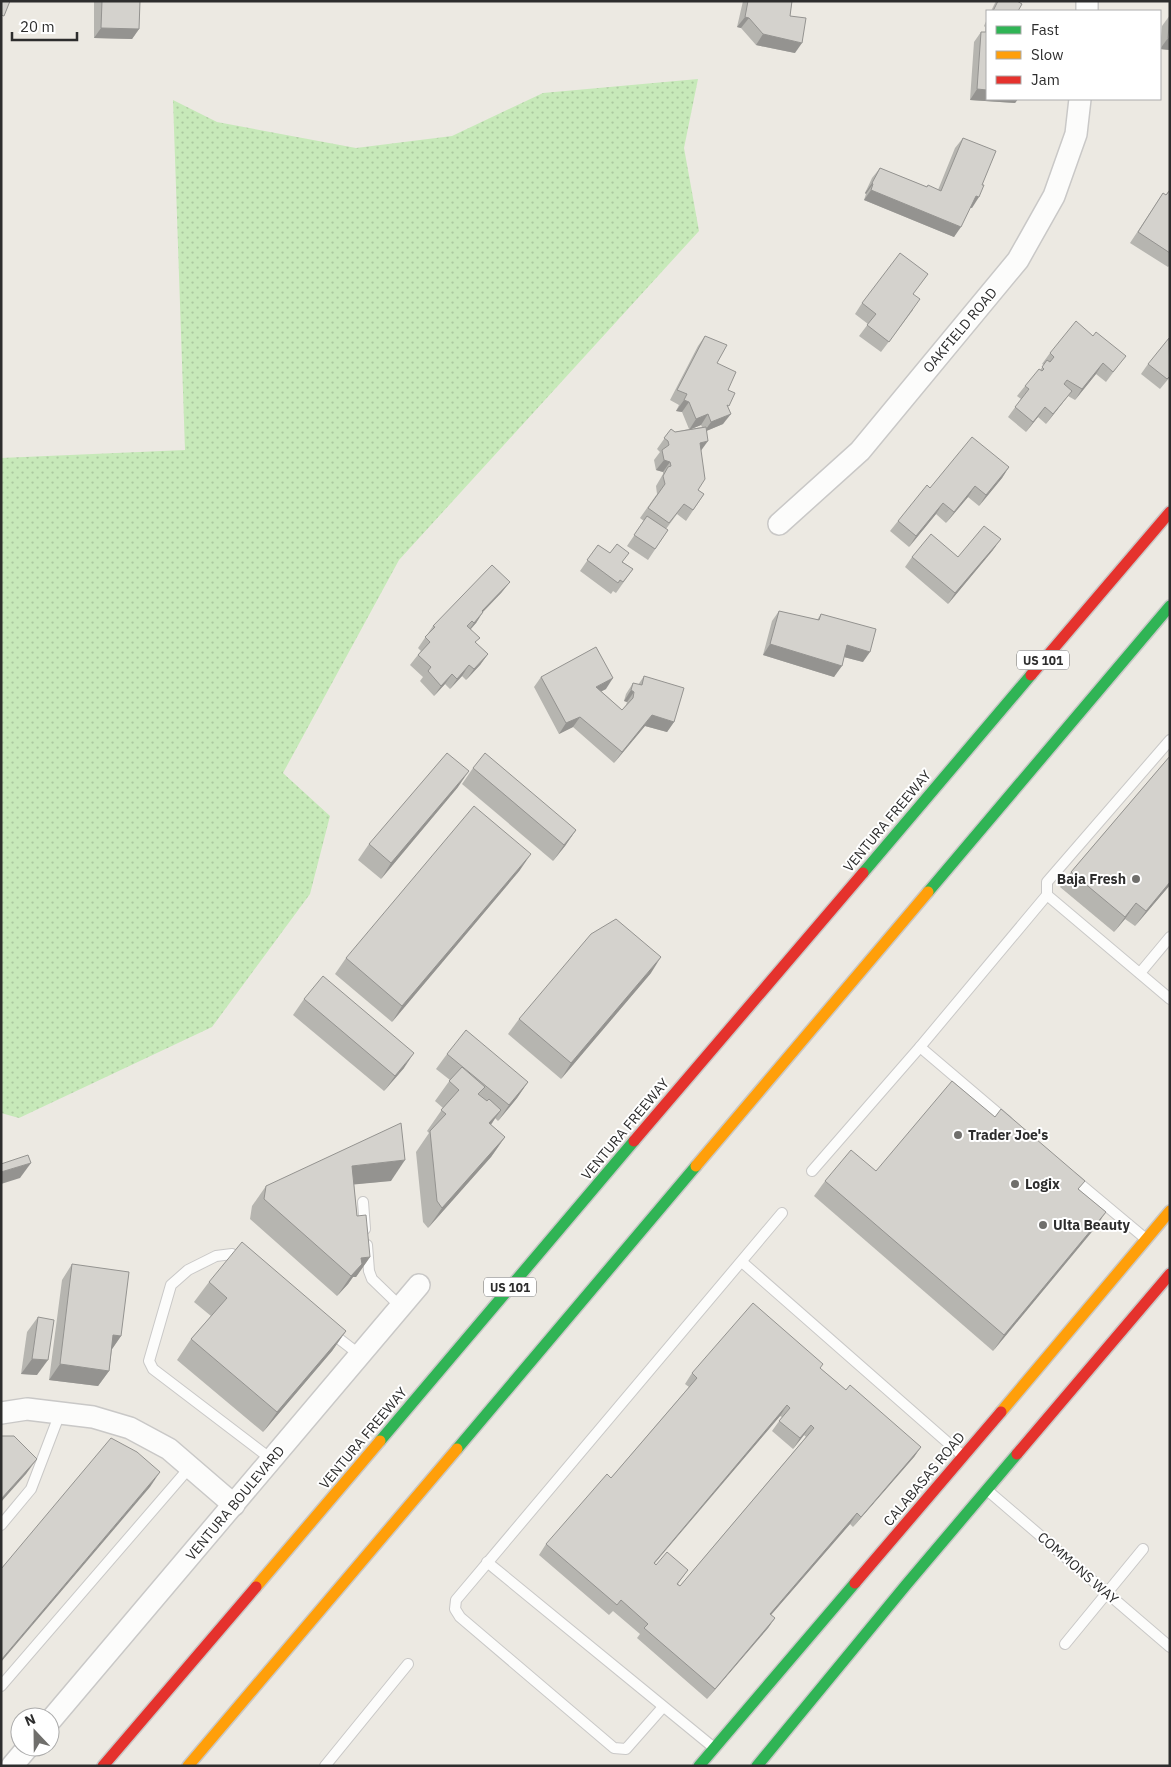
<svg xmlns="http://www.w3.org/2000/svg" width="1171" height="1767" font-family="'IBM Plex Sans',sans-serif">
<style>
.grass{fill:url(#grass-dots)}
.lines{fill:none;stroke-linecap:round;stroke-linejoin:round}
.lane-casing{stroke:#c9c8c7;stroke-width:12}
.street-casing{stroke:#c9c8c7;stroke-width:24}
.fast-casing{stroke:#c9c8c7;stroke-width:14}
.slow-casing{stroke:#c9c8c7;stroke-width:14}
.jam-casing{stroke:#c9c8c7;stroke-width:14}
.lane{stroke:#fcfcfb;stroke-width:10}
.street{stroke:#fcfcfb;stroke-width:21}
.fast{stroke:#30b455;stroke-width:11}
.slow{stroke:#ff9f0a;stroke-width:11}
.jam{stroke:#e5322d;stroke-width:11}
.wall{fill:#b6b5b0;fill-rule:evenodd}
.shaded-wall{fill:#949390}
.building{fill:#d4d2cd;stroke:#949390;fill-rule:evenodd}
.poi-dot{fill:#706f6c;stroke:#fff;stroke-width:2}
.labels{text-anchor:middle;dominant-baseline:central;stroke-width:4;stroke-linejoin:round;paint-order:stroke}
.shield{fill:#fff;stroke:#6c6c6c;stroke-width:1}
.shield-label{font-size:12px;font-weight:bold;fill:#2d2d2d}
.street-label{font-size:14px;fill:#2d2d2d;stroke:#fff}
.poi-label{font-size:14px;font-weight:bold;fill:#2d2d2d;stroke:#fff;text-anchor:start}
</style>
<defs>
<pattern id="grass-dots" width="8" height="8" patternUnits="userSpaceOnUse" patternTransform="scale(1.25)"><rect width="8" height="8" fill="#c7e9b9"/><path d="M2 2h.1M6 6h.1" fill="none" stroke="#abc89f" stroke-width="1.8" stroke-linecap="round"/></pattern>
</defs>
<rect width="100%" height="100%" fill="#ece9e2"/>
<path class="grass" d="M698 79 684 148 699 231 399 560 283 773 330 816 310 894 212 1027 19 1118 1 1113V458L185 450 173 100 217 122 356 148 452 136 543 93Z"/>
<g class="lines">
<defs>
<g id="lane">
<path d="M1047 895 1170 999"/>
<path d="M1140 973 1170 937"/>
<path d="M920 1047 1007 1121"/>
<path d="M812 1171 920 1047 1047 895V882L1170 740"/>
<path d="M1073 1178 1146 1239"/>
<path d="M363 1202 365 1229"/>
<path d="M367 1245 369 1271 372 1279 401 1307"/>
<path d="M242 1261 232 1254 216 1256 188 1270 171 1285 149 1361 153 1369 271 1459"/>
<path d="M742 1262 963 1456"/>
<path d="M329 1331 360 1355"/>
<path d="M987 1490 1170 1647"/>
<path d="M1 1525 31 1489 60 1413"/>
<path d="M487 1562 713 1747"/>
<path d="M1065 1644 1143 1549"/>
<path d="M1 1686 190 1467"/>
<path d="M663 1707 626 1749 614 1748 460 1617 455 1609 456 1600 782 1213"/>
<path d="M325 1766 408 1664"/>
</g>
<g id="street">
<path d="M1087 1V11"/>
<path d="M779 524 860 451 1018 260 1054 196 1076 134 1080 99"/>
<path d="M1 1413 27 1409 93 1417 130 1428 169 1449 234 1505"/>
<path d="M50 1721 419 1285"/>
<path d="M12 1766 28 1747"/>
</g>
<g id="fast">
<path d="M863 873 1031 675"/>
<path d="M928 892 1170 606"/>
<path d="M380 1441 634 1141"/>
<path d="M457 1449 696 1166"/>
<path d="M699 1766 855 1583"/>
<path d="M757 1766 906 1585 1017 1454"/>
</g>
<g id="slow">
<path d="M696 1166 928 892"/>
<path d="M1001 1412 1170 1211"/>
<path d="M256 1587 380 1441"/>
<path d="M188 1766 457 1449"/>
</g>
<g id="jam">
<path d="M1031 675 1170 512"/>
<path d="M634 1141 863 873"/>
<path d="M1017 1454 1170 1274"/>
<path d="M855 1583 1001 1412"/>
<path d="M103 1766 256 1587"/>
</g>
</defs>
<use href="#lane" class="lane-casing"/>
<use href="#street" class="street-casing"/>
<use href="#fast" class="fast-casing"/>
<use href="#slow" class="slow-casing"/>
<use href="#jam" class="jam-casing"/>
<use href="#lane" class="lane"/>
<use href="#street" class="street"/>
<use href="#fast" class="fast"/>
<use href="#slow" class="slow"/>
<use href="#jam" class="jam"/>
</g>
<g class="wall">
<path d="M94 1H140L139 29 132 39 94 38Z"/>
<path d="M743 1H792L790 16 795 53 756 45 741 28 737 27Z"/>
<path d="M996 1H1017L1018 11H991Z"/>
<path d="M1170 15V50L1160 49 1162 26Z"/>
<path d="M987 19V99H1018L1015 103 970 100 974 42 981 32H985V27L984 26Z"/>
<path d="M963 138 972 208 970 207 954 237 864 200 866 194 865 193 872 178 880 168 927 187 938 190 955 148Z"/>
<path d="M1170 189V265L1168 267 1130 243 1163 193 1166 195Z"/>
<path d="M914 294 913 310 881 352 859 336 868 324 855 314 862 303Z"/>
<path d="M705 336 717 363 728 390V407L723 424 706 431 701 451 698 490 704 494 686 521 677 514 666 529 668 530 648 560 627 546 644 521 640 518 657 494 656 486 663 474V472L656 470 654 460 660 452 657 449 671 429 675 432 689 429 682 412 676 411 679 405 670 400 698 346ZM701 425 702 427 691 429Z"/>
<path d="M1050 353 1118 366 1106 382 1096 374 1075 400 1068 396 1046 424 1038 417 1026 432 1008 417 1021 399 1017 396 1025 386 1040 370 1044 365 1042 364Z"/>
<path d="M1148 364 1170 377 1160 389 1141 374Z"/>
<path d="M1009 467 1002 478 979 506 968 497 946 523 936 514 909 547 890 531 898 521 930 488Z"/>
<path d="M598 545 633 569 616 593 613 591 611 594 580 571Z"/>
<path d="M993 550 948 604 905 567 912 557H958Z"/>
<path d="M502 592 483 612 476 623 471 629 476 643 488 654 480 665 466 680 462 676 450 689 445 684 434 696 420 681 423 677 410 665 421 651 418 648 433 626Z"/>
<path d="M779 611 817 620 821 614 863 662 844 657 834 677 763 655 772 621Z"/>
<path d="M644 676 674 722 667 732 645 726 614 763 573 727 559 734 534 687 541 677 606 689 601 691 622 710 626 705 627 702 624 701 626 694 633 683 638 685Z"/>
<path d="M1170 756V885L1135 926 1125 919 1114 932 1060 887 1071 872Z"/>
<path d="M473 768 576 830 565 846 553 861 462 784Z"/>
<path d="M458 787 381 879 358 860 369 844Z"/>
<path d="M520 870 392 1022 335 974 346 958Z"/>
<path d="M651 973 561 1079 508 1034 519 1019Z"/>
<path d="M304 999 404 1068 384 1091 293 1015Z"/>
<path d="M447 1054 528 1082 517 1098 498 1121 495 1118 491 1125 505 1137 491 1157 428 1228 423 1222 416 1152 429 1133 427 1131 443 1108 435 1101 450 1080 436 1069Z"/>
<path d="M876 1171 1079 1189 1095 1228 993 1351 814 1196 825 1181Z"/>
<path d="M391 1181 354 1184 357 1216 370 1257 356 1277H353L348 1284 337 1296 250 1219 252 1206 266 1186Z"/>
<path d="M72 1264 121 1336 112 1349 109 1371 98 1386 49 1380 62 1280Z"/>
<path d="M209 1282 346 1331 332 1351 263 1432 177 1360 191 1339 211 1316 194 1302Z"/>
<path d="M38 1317 37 1375 21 1374 27 1332Z"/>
<path d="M820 1368 846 1390 921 1447 914 1457 853 1527 850 1524 771 1615 775 1618 768 1628 707 1699 637 1638 640 1634 613 1611 609 1615 539 1555 546 1544 611 1478 689 1387 685 1384 692 1373ZM780 1416 782 1417 772 1431 793 1449 804 1435 806 1437 680 1586 678 1584 688 1570 656 1565 655 1563Z"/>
</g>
<g class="shaded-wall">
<path d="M745 17 749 18 741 28 737 27Z"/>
<path d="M101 28 139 29 132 39 94 38Z"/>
<path d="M763 34 802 43 795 53 756 45Z"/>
<path d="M1168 38 1170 39V50L1160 49Z"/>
<path d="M977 89 987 90V99H1018L1015 103 970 100Z"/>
<path d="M872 183 873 184 866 194 865 193Z"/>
<path d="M871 190 961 227 954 237 864 200Z"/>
<path d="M976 196 979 197 972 208 968 207Z"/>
<path d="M1103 363 1096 374 1075 400 1082 389Z"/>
<path d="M1072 391 1064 401 1046 424 1053 414Z"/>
<path d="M684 400 689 402 682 412 676 411Z"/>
<path d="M1045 407 1038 417 1026 432 1033 422Z"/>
<path d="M708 414 701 425 689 430 696 419Z"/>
<path d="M731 414 723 424 704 432 711 422Z"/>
<path d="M708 441 700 452V443Z"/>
<path d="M664 460 670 462 663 472 656 470Z"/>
<path d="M1009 467 1002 478 979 506 986 495Z"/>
<path d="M975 486 968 497 946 523 954 512Z"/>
<path d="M943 503 936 514 909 547 916 536Z"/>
<path d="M1001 539 993 550 948 604 955 593Z"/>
<path d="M510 582 502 592 474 621 482 611Z"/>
<path d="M483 612 476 623 466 634 474 623Z"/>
<path d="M770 644 842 666 834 677 763 655Z"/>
<path d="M847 645 870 652 863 662 840 656Z"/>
<path d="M488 654 480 665 466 680 474 669Z"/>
<path d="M469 665 462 676 450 689 457 679Z"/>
<path d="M452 674 445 684 434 696 441 686Z"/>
<path d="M613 678 606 689 589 698 596 687Z"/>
<path d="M631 690 634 692 627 702 624 701Z"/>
<path d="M652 715 674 722 667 732 645 726 614 763 622 752Z"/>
<path d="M580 717 573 727 559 734 566 723Z"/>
<path d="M469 771 458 787 381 879 391 863Z"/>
<path d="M576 830 565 846 553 861 564 845Z"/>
<path d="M531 854 520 870 392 1022 402 1006Z"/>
<path d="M1170 882V885L1135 926 1146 911Z"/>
<path d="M1136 903 1125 919 1114 932 1125 917Z"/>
<path d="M661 957 651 973 561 1079 571 1063Z"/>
<path d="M414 1053 404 1068 384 1091 395 1076Z"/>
<path d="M528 1082 517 1098 498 1121 509 1105Z"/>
<path d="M501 1110 487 1130 489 1123Z"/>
<path d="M505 1137 491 1157 428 1228 442 1208Z"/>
<path d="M405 1160 391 1181 338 1186 352 1166Z"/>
<path d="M31 1163 20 1178 1 1184V1172Z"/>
<path d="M1106 1212 1095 1228 993 1351 1004 1335Z"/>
<path d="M370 1257 356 1277H353L348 1284 337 1296 351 1276 361 1258Z"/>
<path d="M346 1331 332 1351 263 1432 277 1412Z"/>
<path d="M113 1335 121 1336 110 1352Z"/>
<path d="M32 1359 48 1360 37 1375 21 1374Z"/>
<path d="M60 1364 109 1371 98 1386 49 1380Z"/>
<path d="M787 1405 780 1416 646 1573 654 1563Z"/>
<path d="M811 1425 804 1435 793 1449 800 1438Z"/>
<path d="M921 1447 914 1457 853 1527 861 1517Z"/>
<path d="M37 1459 26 1474 1 1502V1499Z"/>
<path d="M160 1472 150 1487 1 1662V1660Z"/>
<path d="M857 1513 850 1524 763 1624 770 1614Z"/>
<path d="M775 1618 768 1628 707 1699 715 1689Z"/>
</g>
<g class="building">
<path d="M1 1H10L4 16 1 15Z"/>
<path d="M102 1H140L139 29 101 28Z"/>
<path d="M748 1H792L790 16 806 18 802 43 763 34 749 18 745 17Z"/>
<path d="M998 1H1017L1022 4 1018 11H993Z"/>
<path d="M1170 15V39L1168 38Z"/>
<path d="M981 32H987V90L977 89Z"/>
<path d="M963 138 996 151 982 185H984L979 197 976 196 961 227 871 190 873 184 872 183 880 168 927 187 928 185 941 191Z"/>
<path d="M1170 190V253L1138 232 1163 193 1166 195Z"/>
<path d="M900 253 928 274 913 294 920 299 889 342 867 325 876 314 862 303Z"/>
<path d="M1076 321 1093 336 1096 332 1126 356 1113 372 1103 363 1082 389 1067 380 1064 384 1072 391 1053 414 1045 407 1033 422 1015 407 1029 389 1025 386 1039 369 1042 371 1044 369 1042 367 1047 360 1050 362 1054 357 1050 353Z"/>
<path d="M705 336 727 345 717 363 736 372 728 390 735 393 729 406 727 405 731 414 711 422 708 414 696 419 689 402 684 400 687 394 677 390Z"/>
<path d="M1169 338 1170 376 1167 379 1148 364Z"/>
<path d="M706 427 708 441 700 443 705 479 698 490 704 494 693 510 684 504 669 523 648 508 665 484 663 476 668 467 671 466 670 462 664 460 662 450 669 445 668 441 664 438 671 429 675 432Z"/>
<path d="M972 437 1009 467 986 495 975 486 954 512 943 503 916 536 898 521 927 485 930 488Z"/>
<path d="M647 516 668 530 655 549 634 535Z"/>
<path d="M984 526 1001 539 955 593 912 557 931 534 958 557Z"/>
<path d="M617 544 629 553 622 562 633 569 623 582 620 580 618 583 587 560 598 545 610 553Z"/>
<path d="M492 565 510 582 482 611 483 612 474 623 472 621 467 626 480 638 475 642 488 654 474 669 469 665 457 679 452 674 441 686 428 671 431 667 418 655 430 642 425 637 435 627 433 626Z"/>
<path d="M779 611 819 620 821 614 876 629 870 652 847 645 842 666 770 644Z"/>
<path d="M596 647 613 678 596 687 622 710 633 698 634 692 631 690 633 683 642 685 644 676 684 688 674 722 652 715 622 752 580 717 566 723 541 677Z"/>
<path d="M447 753 469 771 391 863 369 844Z"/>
<path d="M485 753 576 830 564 845 473 768Z"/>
<path d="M1170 756V882L1146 911 1136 903 1125 917 1071 872Z"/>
<path d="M474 806 531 854 402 1006 346 958Z"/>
<path d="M616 919 661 957 571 1063 519 1019 591 934Z"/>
<path d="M323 976 414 1053 395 1076 304 999Z"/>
<path d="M466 1030 528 1082 509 1105 447 1054Z"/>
<path d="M462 1067 485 1087 478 1094 487 1101 489 1099 501 1110 489 1123 505 1137 442 1208 437 1201 430 1131 446 1114 441 1110 459 1090 449 1081Z"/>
<path d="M952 1081 995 1117 1001 1109 1085 1181 1078 1189 1106 1212 1004 1335 825 1181 851 1150 876 1171Z"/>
<path d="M401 1123 405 1160 352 1166 357 1216 366 1215 370 1257 361 1258 362 1264 351 1276 264 1199 266 1186Z"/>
<path d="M28 1155 31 1163 1 1172V1164Z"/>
<path d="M242 1242 346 1331 277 1412 191 1339 227 1298 209 1282Z"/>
<path d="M72 1264 129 1272 121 1336 113 1335 109 1371 60 1364Z"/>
<path d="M753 1303 823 1364 820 1368 846 1390 850 1385 921 1447 861 1517 857 1513 770 1614 775 1618 715 1689 644 1628 648 1624 621 1600 617 1605 546 1544 607 1474 611 1478 697 1378 692 1373ZM787 1405 790 1408 779 1421 800 1438 811 1425 814 1428 680 1586 677 1584 688 1570 667 1552 656 1565 654 1563Z"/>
<path d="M38 1317 54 1320 48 1360 32 1359Z"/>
<path d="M1 1436H14L37 1459 1 1499Z"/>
<path d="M111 1438 137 1452 160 1472 1 1660V1569Z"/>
</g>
<g class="poi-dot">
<circle cx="1136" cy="879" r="5"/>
<circle cx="958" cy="1135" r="5"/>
<circle cx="1015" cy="1184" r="5"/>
<circle cx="1043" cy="1225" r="5"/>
</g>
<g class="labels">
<g class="shield">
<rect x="1017" y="650.5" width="52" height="19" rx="4"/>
<rect x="484" y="1277.5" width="52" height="19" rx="4"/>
</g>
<g class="shield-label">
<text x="1043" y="660">US 101</text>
<text x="510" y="1287">US 101</text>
</g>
<g class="street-label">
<text transform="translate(960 330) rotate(-50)">OAKFIELD ROAD</text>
<text transform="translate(887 821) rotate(-50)">VENTURA FREEWAY</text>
<text transform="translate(625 1129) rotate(-50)">VENTURA FREEWAY</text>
<text transform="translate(363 1438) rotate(-50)">VENTURA FREEWAY</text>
<text transform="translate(924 1479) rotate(-50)">CALABASAS ROAD</text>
<text transform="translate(235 1503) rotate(-50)">VENTURA BOULEVARD</text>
<text transform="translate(1078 1568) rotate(41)">COMMONS WAY</text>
</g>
<g class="poi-label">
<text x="1126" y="879" text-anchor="end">Baja Fresh</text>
<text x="968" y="1135">Trader Joe's</text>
<text x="1025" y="1184">Logix</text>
<text x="1053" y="1225">Ulta Beauty</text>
</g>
</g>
<rect width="1171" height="1767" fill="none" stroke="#2d2d2d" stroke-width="5"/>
<rect x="986" y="10" width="175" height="90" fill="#ffffff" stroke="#ababab"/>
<rect x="996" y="26" width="25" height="8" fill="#30b455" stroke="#ababab"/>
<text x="1031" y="35" font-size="15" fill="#2d2d2d">Fast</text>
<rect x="996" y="51" width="25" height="8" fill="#ff9f0a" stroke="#ababab"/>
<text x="1031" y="60" font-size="15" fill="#2d2d2d">Slow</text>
<rect x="996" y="76" width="25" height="8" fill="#e5322d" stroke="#ababab"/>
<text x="1031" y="85" font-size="15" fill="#2d2d2d">Jam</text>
<g transform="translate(35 1732) rotate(338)"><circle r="24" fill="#ffffff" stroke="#ababab"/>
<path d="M0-4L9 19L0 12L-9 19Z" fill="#706f6c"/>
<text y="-8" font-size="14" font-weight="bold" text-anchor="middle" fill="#2d2d2d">N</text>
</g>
<path d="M12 32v8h65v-8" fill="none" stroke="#2d2d2d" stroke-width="2.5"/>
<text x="20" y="32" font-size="15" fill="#2d2d2d" stroke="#ffffff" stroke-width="4" paint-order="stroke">20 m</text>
</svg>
